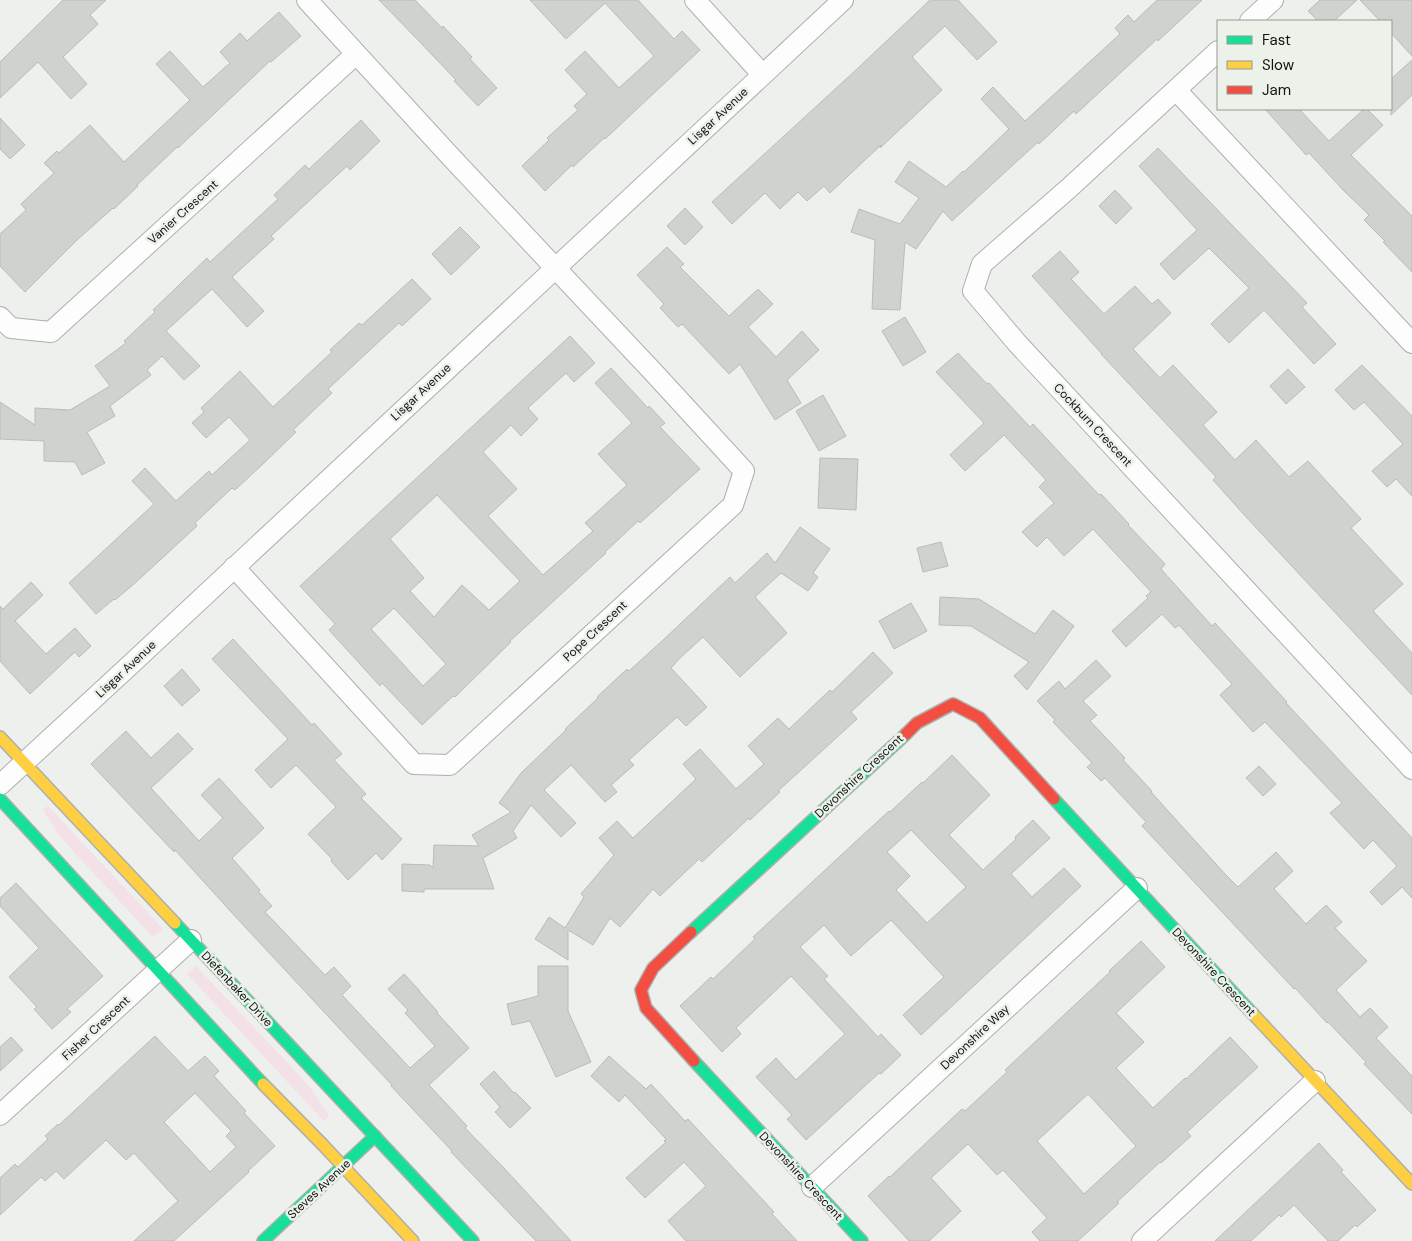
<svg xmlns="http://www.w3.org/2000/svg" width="1412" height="1241" font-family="'DM Sans',sans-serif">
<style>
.green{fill:#f4e0e7}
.building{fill:#cfd2ce;stroke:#b9bcb8;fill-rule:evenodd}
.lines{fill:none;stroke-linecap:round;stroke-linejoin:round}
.street-casing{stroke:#adb0ac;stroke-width:22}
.fast-casing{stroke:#adb0ac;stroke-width:14}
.slow-casing{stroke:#adb0ac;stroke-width:14}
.jam-casing{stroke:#adb0ac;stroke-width:14}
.street{stroke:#fcfdfc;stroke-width:20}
.fast{stroke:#16e098;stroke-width:11}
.slow{stroke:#ffcf43;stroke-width:11}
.jam{stroke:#f24e42;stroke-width:11}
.labels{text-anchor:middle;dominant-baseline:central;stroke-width:5;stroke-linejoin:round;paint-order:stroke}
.street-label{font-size:12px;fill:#111311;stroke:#ecf2ea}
</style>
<rect width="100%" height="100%" fill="#edf0ec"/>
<g class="green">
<path d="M48 806 163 929 153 937 73 851 60 836 43 810Z"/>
<path d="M196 966 299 1075 311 1089 329 1116 324 1121 187 974Z"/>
</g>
<g class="building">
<path d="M63 0H106L90 15 98 24 63 57 87 84 71 99 38 62 0 98V62Z"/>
<path d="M379 0H415L442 28 443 26 472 57 470 59 497 88 478 106 454 81 456 80 418 40Z"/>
<path d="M530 0H638L674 39 682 31 700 50 605 139 604 138 573 167 572 165 545 191 522 166 549 140 547 138 578 110 574 106 587 94 565 70 585 51 619 88 654 56 605 3 566 39Z"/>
<path d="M930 0H958L997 42 977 60 945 26 912 57 942 90 880 148 881 145 830 193 824 186 807 201 798 192 780 209 765 193 732 224 712 202 857 69Z"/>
<path d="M1157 0H1202L1158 41 1157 39 1076 114 1074 111 1039 144 1038 142 952 221 943 211 916 249 905 242 900 310 872 309 875 240 851 232 859 209 900 224 919 198 895 182 909 161 946 187 963 171 964 172 1009 129 981 99 993 87 1025 121 1120 34 1115 28 1128 15 1134 22Z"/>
<path d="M1320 0H1357L1334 21H1318L1308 11Z"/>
<path d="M1360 0H1412V56L1391 33V21H1380Z"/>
<path d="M279 12 301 36 271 62 270 61 178 148 177 147 137 185 138 186 114 209 113 208 77 240 25 292 0 266V234L26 210 21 204 54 173 44 163 57 151 59 153 90 125 124 162 190 100 156 64 170 51 203 87 230 63 220 52 240 33 247 41Z"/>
<path d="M1412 60V95L1391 115V79Z"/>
<path d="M1265 109H1299L1329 141 1364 109H1367L1383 125 1351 155 1412 216V272L1383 242 1385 241 1364 220 1369 215 1344 191 1309 153 1306 155Z"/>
<path d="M0 118 25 145 10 159 0 149Z"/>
<path d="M361 120 380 141 350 170 347 166 271 236 274 239 232 277 264 311 247 327 212 289 166 331 200 366 184 380 162 356 147 370 151 375 110 406 115 416 87 432 105 463 82 475 75 462 44 461V441L0 439V402L35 425V408L70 410 110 386 95 366 126 343 124 341 155 312 153 310 207 258 210 262 278 199 274 195 305 165 309 169Z"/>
<path d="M1158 148 1307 303 1302 307 1336 344 1314 364 1264 310 1229 343 1211 324 1249 288 1209 248 1174 280 1160 264 1197 230 1139 166Z"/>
<path d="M1115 190 1132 208 1116 224 1099 206Z"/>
<path d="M685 208 703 227 685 245 667 226Z"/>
<path d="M460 227 480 247 451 275 432 254Z"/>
<path d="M667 247 684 264 680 267 729 316 758 289 773 304 748 327 776 357 802 331 819 350 787 380 801 403 775 420 740 364 729 374 682 324 678 327 660 308 664 304 637 275Z"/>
<path d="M1060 251 1079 272 1071 279 1104 314 1135 286 1152 304 1158 299 1171 313 1133 349 1160 378 1173 365 1217 412 1203 425 1235 460 1256 440 1289 477 1308 461 1361 519 1351 528 1403 584 1373 611 1412 653V695L1247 518 1213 480 1216 477 1101 354H1102L1032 276Z"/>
<path d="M412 279 431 299 402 326 399 323 328 389 332 393 293 430 296 432 264 463 235 490 232 488 195 523 197 526 134 584 115 600 114 599 96 614 69 583 154 504 132 481 145 468 176 501 209 471 212 475 250 440 229 417 206 438 192 423 204 412 201 408 240 371 273 407 332 352 330 350 359 323 362 325Z"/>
<path d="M905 317 926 352 903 366 882 331Z"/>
<path d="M570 336 595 363 574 382 566 373 528 408 538 419 521 436 511 425 483 452 517 489 488 516 543 575 593 531 585 523 627 485 598 454 632 423 595 383 611 368 648 408 649 406 665 423 660 427 700 469 640 523 638 521 605 552 606 553 510 641 511 642 455 697 453 696 422 725 382 683 380 686 329 630 335 624 300 586ZM437 495 520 581 489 610 462 585 434 617 410 591 424 578 390 539ZM394 608 446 664 423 686 371 629Z"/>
<path d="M958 353 987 384 989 383 1030 427 1033 424 1099 495 1101 494 1129 524 1128 525 1165 564 1161 569 1212 626 1215 623 1287 702 1286 703 1412 838V898L1402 887 1382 905 1370 892 1397 866 1373 840 1364 849 1330 813 1342 803 1265 722 1253 732 1220 695 1232 684 1179 625 1175 628 1162 614 1126 647 1112 631 1148 598 1146 596 1151 592 1093 529 1064 556 1047 537 1037 547 1022 532 1054 503 1039 487 1046 480 1004 435 965 471 950 455 984 423 936 372Z"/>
<path d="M1362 365 1412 416V496L1396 479 1387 487 1372 471 1403 444 1364 402 1354 410 1335 390Z"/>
<path d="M1288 369 1305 387 1286 404 1270 386Z"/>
<path d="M823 395 846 436 819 451 796 411Z"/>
<path d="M820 458 858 459 856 510 818 508Z"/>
<path d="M800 527 830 549 813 573 818 577 808 591 781 573 755 597 787 633 740 677 703 637 679 659 671 668 707 707 686 726 677 717 629 760 634 765 611 785 617 792 605 802 571 765 544 790 576 823 561 837 531 805 513 831 517 838 483 858 494 889H424V892L402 891V864L430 865 433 868 434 845 479 846 472 835 511 812 499 803 521 773 566 730 565 729 598 698 597 697 627 669 629 671 662 641 730 577 735 583 767 553 775 563Z"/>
<path d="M941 542 948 566 923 572 917 548Z"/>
<path d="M31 582 43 595 15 621 46 654 75 628 91 646 79 657 75 652 30 694 0 661V606L3 609Z"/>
<path d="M940 597 979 599 1035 634 1053 610 1074 626 1027 690 1014 676 1029 662 971 626 939 625Z"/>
<path d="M911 603 927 631 894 649 879 621Z"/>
<path d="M233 639 312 725 314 723 342 754 334 760 366 794 361 798 402 839 382 860 376 853 348 880 331 861 332 859 308 834 336 807 296 765 271 788 255 770 288 739 212 659Z"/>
<path d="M873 652 893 673 851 712 857 719 778 791 780 792 750 820 749 818 702 862 699 859 660 896 653 889 620 927 610 918 593 945 568 930V960L535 939 549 917 565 928 584 897 581 894 614 855 599 838 617 821 633 838 696 779 683 764 700 749 736 789 764 764 748 746 778 718 789 729 830 690 832 692Z"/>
<path d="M1096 660 1111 676 1083 701 1097 715 1090 721 1125 758 1123 760 1152 791 1151 792 1225 874 1238 887 1276 852 1293 871 1274 889 1306 924 1326 905 1342 922 1335 928 1367 961 1336 990 1360 1017 1370 1008 1388 1027 1376 1038 1412 1076V1114L1364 1064 1366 1062 1328 1022 1327 1023 1295 988 1294 989 1142 826 1146 822 1105 778 1101 781 1087 767 1092 763 1053 722 1055 720 1037 701 1059 681 1065 689Z"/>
<path d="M182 669 200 690 182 706 164 686Z"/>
<path d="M126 731 151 758 178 733 193 749 151 788 199 841 223 818 201 795 219 778 264 828 232 858 260 890 258 891 272 906 265 912 325 975 334 967 351 986 342 995 410 1068 435 1046 405 1013 408 1010 388 989 404 974 420 991H419L438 1012 437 1013 469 1048 429 1085 467 1126 465 1128 504 1168 571 1241H536L451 1152 452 1151 391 1086 392 1085 233 914 175 850 174 852 91 764Z"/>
<path d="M952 755 990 795 949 835 983 870 1016 839 1015 837 1033 820 1050 838 1011 874 1032 897 1064 868 1081 886 921 1035 903 1015 944 977 891 920 851 956 824 925 800 947 828 976 824 979 878 1037 881 1034 901 1055 881 1074 879 1073 806 1140 787 1119 792 1115 756 1077 776 1058 796 1080 845 1034 791 976 736 1028 741 1034 722 1052 680 1006 711 977 713 979 755 939 753 937 852 845 889 811 890 812 922 782 923 783ZM911 830 966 887 927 923 896 890 910 876 887 852Z"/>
<path d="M1259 766 1276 784 1263 796 1246 778Z"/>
<path d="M16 883 103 976 67 1009 71 1012 52 1029 34 1009 37 1007 9 977 39 948 0 906V898Z"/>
<path d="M1141 941 1165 967 1116 1013 1144 1042 1116 1068 1153 1108 1185 1078 1186 1079 1230 1037 1258 1067 1187 1132 1191 1136 1161 1163 1160 1162 1117 1202 1119 1203 1078 1241H1040L1032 1232 1047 1218 1003 1170 997 1175 968 1144 931 1178 961 1211 929 1241H909L868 1196 889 1176 890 1177 962 1109 965 1111 1007 1072 1005 1070 1110 972 1109 971ZM1088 1094 1136 1146 1084 1194 1037 1141Z"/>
<path d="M538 966H568V1011L591 1062 556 1077 530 1021 512 1025 507 1004 538 996Z"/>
<path d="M155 1036 188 1071 205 1056 219 1071 214 1076 246 1111 244 1113 275 1146 248 1171 249 1172 174 1241H134L178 1201 134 1153 126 1160 106 1140 64 1179 56 1171 45 1181 41 1177 0 1215V1178L15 1164 18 1167 48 1139 45 1136 58 1124 59 1125ZM195 1093 231 1131 226 1136 236 1147 210 1172 164 1122Z"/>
<path d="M11 1037 23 1050 0 1071V1047Z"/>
<path d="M609 1056 646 1089 651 1084 685 1121 688 1119 774 1212 772 1214 797 1241H686L668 1221 706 1186 684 1162 645 1198 626 1178 666 1142 664 1141 666 1139 625 1095 619 1102 591 1076Z"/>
<path d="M494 1071 514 1093 515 1092 531 1108 510 1128 495 1112 500 1107 480 1084Z"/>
<path d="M1319 1143 1343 1170 1341 1172 1376 1210 1357 1227 1355 1225 1338 1241H1328L1294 1205 1281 1217 1279 1215 1251 1241H1215Z"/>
</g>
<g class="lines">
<defs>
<g id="street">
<path d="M695 0 762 74"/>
<path d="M1250 21 1273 0"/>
<path d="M1218 51 1068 189 982 264 973 291 1017 343 1412 769"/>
<path d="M1176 90 1412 343"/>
<path d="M0 317 11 328 51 332 356 54"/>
<path d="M234 567 414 764 450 765 733 505 744 471 655 374 450 156 307 0"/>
<path d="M0 785 129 666 843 0"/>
<path d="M0 1115 191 940"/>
<path d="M812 1187 1137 888"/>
<path d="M1142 1241 1315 1081"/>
</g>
<g id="fast">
<path d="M0 799 263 1084"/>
<path d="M1054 799 1253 1014"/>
<path d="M175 923 473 1241"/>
<path d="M691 932 906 734"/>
<path d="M694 1061 862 1241"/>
<path d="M263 1241 375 1136"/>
</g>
<g id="slow">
<path d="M0 737 175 923"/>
<path d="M1253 1014 1412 1184"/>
<path d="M263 1084 323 1145 413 1241"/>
</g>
<g id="jam">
<path d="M906 734 917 723 953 704 980 718 1054 799"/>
<path d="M691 932 653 968 641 990 646 1008 694 1061"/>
</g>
</defs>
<use href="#street" class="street-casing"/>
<use href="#fast" class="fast-casing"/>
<use href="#slow" class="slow-casing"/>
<use href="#jam" class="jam-casing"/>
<use href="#street" class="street"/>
<use href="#fast" class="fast"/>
<use href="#slow" class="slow"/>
<use href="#jam" class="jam"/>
</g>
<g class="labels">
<g class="street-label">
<text transform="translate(718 116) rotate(-43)">Lisgar Avenue</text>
<text transform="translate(183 212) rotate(-42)">Vanier Crescent</text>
<text transform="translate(421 392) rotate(-43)">Lisgar Avenue</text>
<text transform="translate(1093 425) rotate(47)">Cockburn Crescent</text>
<text transform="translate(595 631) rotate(-43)">Pope Crescent</text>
<text transform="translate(126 669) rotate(-43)">Lisgar Avenue</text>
<text transform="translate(859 776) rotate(-43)">Devonshire Crescent</text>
<text transform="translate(1214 972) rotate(47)">Devonshire Crescent</text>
<text transform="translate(237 989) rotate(47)">Diefenbaker Drive</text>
<text transform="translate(96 1028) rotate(-43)">Fisher Crescent</text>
<text transform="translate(975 1037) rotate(-43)">Devonshire Way</text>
<text transform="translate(801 1176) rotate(47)">Devonshire Crescent</text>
<text transform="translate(319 1189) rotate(-43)">Steves Avenue</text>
</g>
</g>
<rect x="1217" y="20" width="175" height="90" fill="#ecf2ea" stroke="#949993"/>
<rect x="1227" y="36" width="25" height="8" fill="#16e098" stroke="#949993"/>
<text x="1262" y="45" font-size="15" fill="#111311">Fast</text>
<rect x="1227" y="61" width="25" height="8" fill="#ffcf43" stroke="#949993"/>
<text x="1262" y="70" font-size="15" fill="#111311">Slow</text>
<rect x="1227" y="86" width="25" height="8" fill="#f24e42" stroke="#949993"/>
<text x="1262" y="95" font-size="15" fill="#111311">Jam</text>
</svg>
